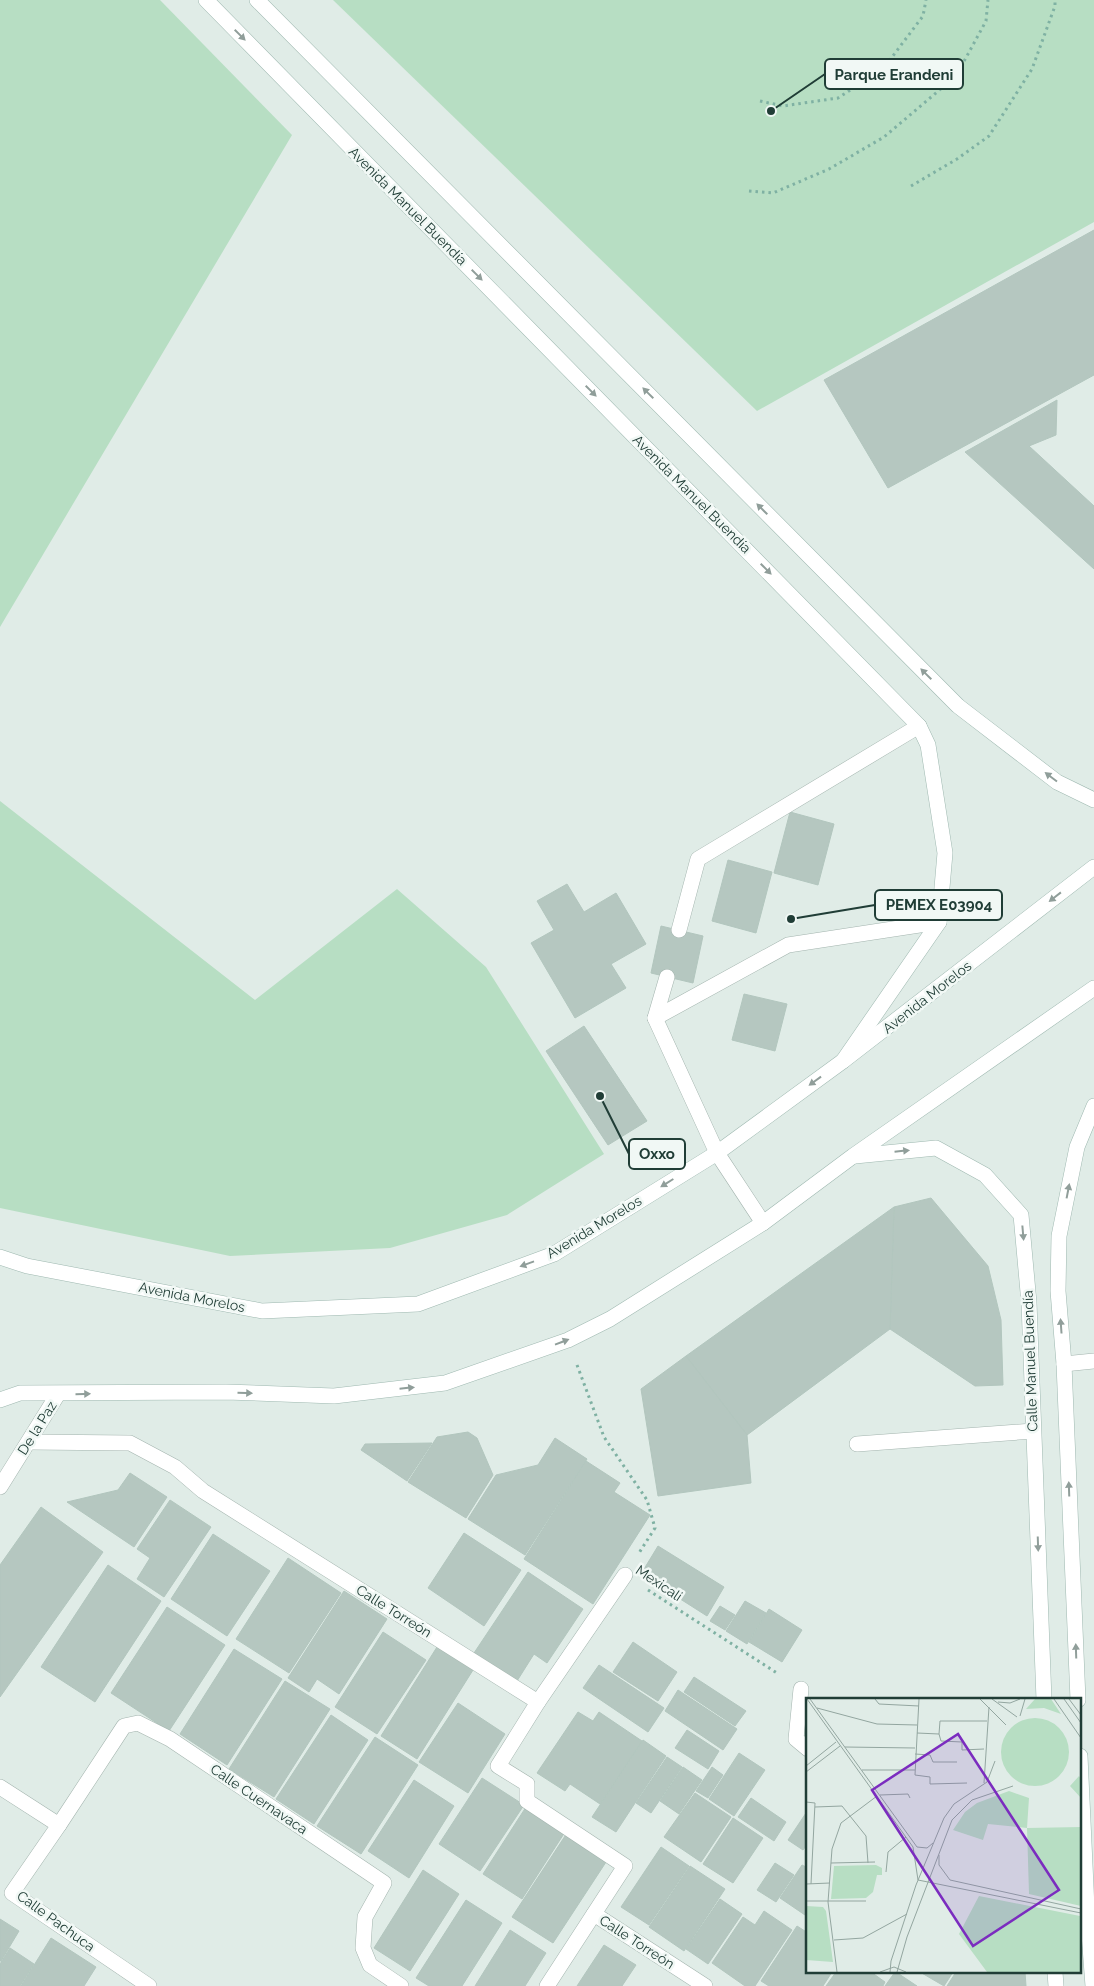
<svg xmlns="http://www.w3.org/2000/svg" width="1094" height="1986" font-family="Raleway,sans-serif">
<style>
.green{fill:#b7dec3}
.building{fill:#b5c7c0;stroke:#b2c6be}
.lines{fill:none;stroke-linecap:round;stroke-linejoin:round}
.lane-casing{stroke:#a3b4ae;stroke-width:16}
.street-casing{stroke:#a3b4ae;stroke-width:16}
.secondary-casing{stroke:#9eb8b0;stroke-width:16}
.path{stroke:#7fb1a3;stroke-width:3;stroke-dasharray:2.5 4;stroke-linecap:butt}
.lane{stroke:#fff;stroke-width:15}
.street{stroke:#fff;stroke-width:15}
.secondary{stroke:#fff;stroke-width:15}
.oneway{fill:#909e9a}
.labels{text-anchor:middle;dominant-baseline:central;stroke-width:5;stroke-linejoin:round;paint-order:stroke}
.street-label{font-size:14px;fill:#203d36;stroke:#f1f8f5}
.inset-road{fill:none;stroke:#93a6a0;stroke-width:1}
.view{fill:#7b2cbf;fill-opacity:0.15;stroke:#7b2cbf;stroke-width:2.5}
.inset-edge{fill:none;stroke:#203d36;stroke-width:2.5}
.leader{fill:none;stroke:#203d36;stroke-width:2}
.callout-dot{fill:#203d36;stroke:#f1f8f5;stroke-width:2}
.callout{fill:#f1f8f5;stroke:#203d36;stroke-width:2}
.callout-label{font-size:15px;text-anchor:middle;font-weight:bold;fill:#203d36}
</style>
<rect width="100%" height="100%" fill="#e0ece7"/>
<g class="green">
<path d="M0 0H160L292 135 0 627Z"/>
<path d="M333 0H1094V222L757 411Z"/>
<path d="M0 801 255 1000 397 889 486 967 604 1154 507 1215 390 1248 230 1256 0 1208Z"/>
</g>
<g class="building">
<path d="M1094 230V375L888 488 824 380Z"/>
<path d="M1057 400 1056 435 1029 446 1094 506V569L965 452Z"/>
<path d="M790 812 834 824 818 885 774 873Z"/>
<path d="M728 860 772 872 756 933 712 921Z"/>
<path d="M567 884 584 912 616 893 646 944 611 964 626 988 575 1018 531 943 554 930 537 901Z"/>
<path d="M661 926 703 936 693 983 651 973Z"/>
<path d="M744 994 787 1004 775 1051 732 1040Z"/>
<path d="M584 1026 647 1121 608 1145 546 1051Z"/>
<path d="M931 1198 988 1266 1001 1320 1003 1385 975 1386 890 1329 894 1207Z"/>
<path d="M894 1207 890 1329 747 1435 686 1356Z"/>
<path d="M686 1356 747 1435 751 1483 658 1496 641 1389Z"/>
<path d="M468 1432 477 1438 493 1475 466 1518 408 1482 437 1437Z"/>
<path d="M555 1438 587 1459 525 1555 468 1519 496 1475 538 1465Z"/>
<path d="M432 1443 407 1481 361 1450 365 1444Z"/>
<path d="M586 1461 620 1483 614 1492 650 1515 593 1604 524 1559Z"/>
<path d="M130 1473 167 1497 134 1547 67 1502 118 1490Z"/>
<path d="M170 1500 211 1527 164 1597 137 1579 150 1558 137 1549Z"/>
<path d="M41 1507 103 1552 0 1697V1565Z"/>
<path d="M464 1533 521 1570 484 1626 428 1588Z"/>
<path d="M213 1534 270 1571 227 1636 171 1599Z"/>
<path d="M658 1546 724 1587 707 1616 641 1574Z"/>
<path d="M288 1558 341 1593 289 1673 236 1639Z"/>
<path d="M108 1565 161 1601 95 1702 41 1667Z"/>
<path d="M528 1572 583 1609 547 1663 534 1654 517 1681 474 1653Z"/>
<path d="M344 1591 387 1619 339 1694 317 1679 309 1692 288 1678Z"/>
<path d="M745 1601 766 1613 747 1644 726 1631Z"/>
<path d="M720 1606 735 1615 725 1630 710 1621Z"/>
<path d="M167 1607 225 1645 169 1731 111 1693Z"/>
<path d="M769 1609 802 1630 782 1662 749 1642Z"/>
<path d="M383 1632 426 1660 377 1734 335 1707Z"/>
<path d="M633 1642 677 1672 658 1701 613 1672Z"/>
<path d="M437 1647 473 1670 417 1759 381 1736Z"/>
<path d="M234 1649 282 1679 227 1765 180 1734Z"/>
<path d="M599 1665 664 1708 648 1732 583 1688Z"/>
<path d="M694 1677 746 1711 735 1726 684 1692Z"/>
<path d="M285 1681 330 1709 274 1797 229 1769Z"/>
<path d="M678 1690 737 1729 723 1750 665 1711Z"/>
<path d="M458 1703 505 1734 468 1793 419 1762Z"/>
<path d="M578 1712 593 1721 599 1712 642 1741 600 1804 570 1784 565 1791 537 1773Z"/>
<path d="M331 1715 368 1740 314 1824 276 1799Z"/>
<path d="M687 1730 719 1751 708 1769 675 1748Z"/>
<path d="M375 1737 418 1765 361 1854 317 1826Z"/>
<path d="M643 1740 666 1756 616 1832 592 1817Z"/>
<path d="M739 1753 765 1770 734 1816 709 1799Z"/>
<path d="M667 1757 682 1767 651 1813 636 1803Z"/>
<path d="M683 1767 702 1780 679 1814 660 1801Z"/>
<path d="M712 1767 723 1775 708 1798 696 1791Z"/>
<path d="M482 1778 524 1805 480 1871 439 1844Z"/>
<path d="M414 1780 454 1806 409 1878 368 1851Z"/>
<path d="M695 1793 731 1817 701 1862 664 1837Z"/>
<path d="M751 1798 786 1822 774 1841 738 1817Z"/>
<path d="M526 1807 565 1832 522 1899 483 1874Z"/>
<path d="M808 1810V1843L803 1850 788 1840Z"/>
<path d="M733 1818 763 1838 733 1883 703 1864Z"/>
<path d="M567 1833 608 1859 553 1943 512 1917Z"/>
<path d="M661 1847 689 1866 649 1925 621 1907Z"/>
<path d="M775 1863 794 1875 776 1902 757 1890Z"/>
<path d="M802 1865 808 1868V1911L805 1915 780 1898Z"/>
<path d="M690 1866 725 1889 684 1951 649 1927Z"/>
<path d="M423 1870 459 1894 410 1971 374 1948Z"/>
<path d="M720 1899 742 1914 708 1964 686 1949Z"/>
<path d="M466 1900 502 1923 462 1986H429L416 1978Z"/>
<path d="M764 1911 792 1930 755 1986H745L712 1963 743 1917 755 1925Z"/>
<path d="M0 1919 19 1931 1 1961H0Z"/>
<path d="M797 1926 808 1933V1972H832L823 1986H769L761 1981Z"/>
<path d="M510 1930 546 1953 525 1986H475Z"/>
<path d="M51 1938 96 1967 84 1986H21Z"/>
<path d="M604 1945 636 1965 622 1986H577Z"/>
<path d="M10 1948 34 1964 20 1986H0V1964Z"/>
<path d="M836 1972H871L885 1982 883 1986H826Z"/>
<path d="M895 1972H896L917 1986H885Z"/>
<path d="M920 1972H953L944 1986Z"/>
<path d="M956 1972H1025L1026 1986H947Z"/>
</g>
<g class="lines">
<defs>
<g id="lane">
<path d="M679 930 698 859 919 726"/>
<path d="M655 1018 667 977"/>
<path d="M763 1223 717 1153 655 1018 788 945 939 922"/>
<path d="M857 1444 1033 1431"/>
</g>
<g id="street">
<path d="M1064 1364 1094 1361"/>
<path d="M30 1442 130 1443 175 1467 203 1491 538 1702 498 1766 527 1784V1801L625 1866 547 1986"/>
<path d="M0 1487 58 1394"/>
<path d="M801 1689 796 1739 808 1749"/>
<path d="M538 1702 625 1575"/>
<path d="M0 1787 59 1825 12 1893 149 1986"/>
<path d="M59 1825 124 1726 138 1723 170 1739 384 1883 365 1917 363 1948 370 1965 401 1986"/>
<path d="M594 1914 705 1986"/>
</g>
<g id="secondary">
<path d="M206 0 919 726 928 745 945 853 939 922 843 1061"/>
<path d="M257 0 958 706 1057 782 1094 800"/>
<path d="M855 1156 936 1148 985 1175 1021 1215 1029 1303 1044 1700"/>
<path d="M0 1257 27 1266 262 1311 418 1304 554 1254 717 1153 843 1061 1094 867"/>
<path d="M0 1400 20 1393 226 1392 334 1396 445 1383 568 1340 610 1319 763 1223 853 1156 1094 988"/>
<path d="M1078 1700 1064 1364 1058 1291 1059 1236 1077 1147 1094 1106"/>
<path d="M1080 1756 1087 1908 1093 1986"/>
<path d="M1055 1972 1056 1986"/>
</g>
</defs>
<use href="#lane" class="lane-casing"/>
<use href="#street" class="street-casing"/>
<use href="#secondary" class="secondary-casing"/>
<g class="path">
<path d="M760 101 783 106 838 98 883 69 923 16 926 0"/>
<path d="M911 186 957 159 989 136 1032 69 1055 6V0"/>
<path d="M749 191 773 193 829 169 884 137 956 76 986 21 988 0"/>
<path d="M577 1365 604 1437 647 1500 655 1528 639 1553"/>
<path d="M648 1590 777 1673"/>
</g>
<use href="#lane" class="lane"/>
<use href="#street" class="street"/>
<use href="#secondary" class="secondary"/>
</g>
<defs><path id="oneway-solid" d="M-6-.8H1V-3.2L6.5 0L1 3.2V.8H-6Z" transform="scale(1.25)"/></defs>
<g class="oneway">
<use href="#oneway-solid" transform="translate(240 35) rotate(45)"/>
<use href="#oneway-solid" transform="translate(477 275) rotate(45)"/>
<use href="#oneway-solid" transform="translate(591 391) rotate(45)"/>
<use href="#oneway-solid" transform="translate(648 393) rotate(-135)"/>
<use href="#oneway-solid" transform="translate(762 509) rotate(-135)"/>
<use href="#oneway-solid" transform="translate(766 569) rotate(45)"/>
<use href="#oneway-solid" transform="translate(926 674) rotate(-135)"/>
<use href="#oneway-solid" transform="translate(1051 777) rotate(-143)"/>
<use href="#oneway-solid" transform="translate(1055 897) rotate(142)"/>
<use href="#oneway-solid" transform="translate(815 1081) rotate(144)"/>
<use href="#oneway-solid" transform="translate(902 1151) rotate(-6)"/>
<use href="#oneway-solid" transform="translate(667 1183) rotate(148)"/>
<use href="#oneway-solid" transform="translate(1068 1191) rotate(-79)"/>
<use href="#oneway-solid" transform="translate(1023 1233) rotate(85)"/>
<use href="#oneway-solid" transform="translate(527 1264) rotate(160)"/>
<use href="#oneway-solid" transform="translate(1061 1326) rotate(-94)"/>
<use href="#oneway-solid" transform="translate(562 1342) rotate(-21)"/>
<use href="#oneway-solid" transform="translate(407 1388) rotate(-6)"/>
<use href="#oneway-solid" transform="translate(245 1393) rotate(2)"/>
<use href="#oneway-solid" transform="translate(83 1394) rotate(-1)"/>
<use href="#oneway-solid" transform="translate(1069 1489) rotate(-92)"/>
<use href="#oneway-solid" transform="translate(1038 1544) rotate(88)"/>
<use href="#oneway-solid" transform="translate(1076 1651) rotate(-92)"/>
</g>
<g class="labels">
<g class="street-label">
<text transform="translate(408 206) rotate(45)">Avenida Manuel Buendía</text>
<text transform="translate(692 494) rotate(45)">Avenida Manuel Buendía</text>
<text transform="translate(927 997) rotate(-38)">Avenida Morelos</text>
<text transform="translate(594 1227) rotate(-31)">Avenida Morelos</text>
<text transform="translate(192 1297) rotate(11)">Avenida Morelos</text>
<text transform="translate(1030 1361) rotate(-92)">Calle Manuel Buendía</text>
<text transform="translate(37 1428) rotate(-58)">De la Paz</text>
<text transform="translate(659 1583) rotate(34)">Mexicali</text>
<text transform="translate(394 1611) rotate(32)">Calle Torreón</text>
<text transform="translate(259 1799) rotate(34)">Calle Cuernavaca</text>
<text transform="translate(56 1921) rotate(36)">Calle Pachuca</text>
<text transform="translate(637 1942) rotate(33)">Calle Torreón</text>
</g>
</g>
<g transform="translate(806 1698)">
<rect width="275" height="275" fill="#e0ece7"/>
<path d="M229 1H245L255 16 238 10 220 11ZM195 54a34 34 0 1 1 68 0a34 34 0 1 1-68 0ZM273 78 275 81V100L264 88ZM203 93 223 100 221 130 275 129V208L223 196 221 130 182 126 177 142 147 132 159 114 171 105ZM70 167 76 170V177H71L67 194 60 200 25 201 28 168ZM173 198 274 218 275 274H181L153 236ZM0 208 17 209 20 213 27 264 0 262Z" fill="#b7dec3"/>
<path class="inset-road" d="M1 1 107 149 112 182 275 215M4 1 111 149 121 150 127 145M69 1 73 6 113 8M113 1 109 77 124 79V86L161 85M174 1 200 27M186 1 211 19M248 1 275 40M258 1 275 25M263 1 275 17M192 4 204 5 214 1M11 10 71 26 111 27M214 18 219 1M111 35 133 36 135 43 156 44V52L178 51M133 36 134 23H181M39 49 109 50M109 56 124 57 127 64H151M0 68 30 44M56 72H109M0 74 34 48M178 85 183 9M74 97 102 96 104 100M0 104 9 105 5 186M9 109 36 108 60 138 62 165M133 157V167L144 182 275 211M25 165 69 164M80 174 82 154 100 139M0 186 24 185M0 203H60M28 242 57 240 101 216M31 274 22 204 26 151 35 125 71 98M74 274 88 269 100 274M84 274 85 263 110 187 138 120 148 106 181 84 189 63M91 274 101 239 146 122 166 102 207 88"/>
<path class="view" d="M152 36 253 192 167 248 66 92Z"/>
<rect width="275" height="275" class="inset-edge"/>
</g>
<path class="leader" d="M771 111L825 74M791 919L875 905M600 1096L629 1154"/>
<g class="callout-dot">
<circle cx="771" cy="111" r="5"/>
<circle cx="791" cy="919" r="5"/>
<circle cx="600" cy="1096" r="5"/>
</g>
<g class="callout">
<rect x="825" y="59" width="138" height="30" rx="5"/>
<rect x="875" y="890" width="127" height="30" rx="5"/>
<rect x="629" y="1139" width="56" height="30" rx="5"/>
</g>
<g class="callout-label">
<text x="894" y="80">Parque Erandeni</text>
<text x="939" y="910">PEMEX E03904</text>
<text x="657" y="1159">Oxxo</text>
</g>
</svg>
